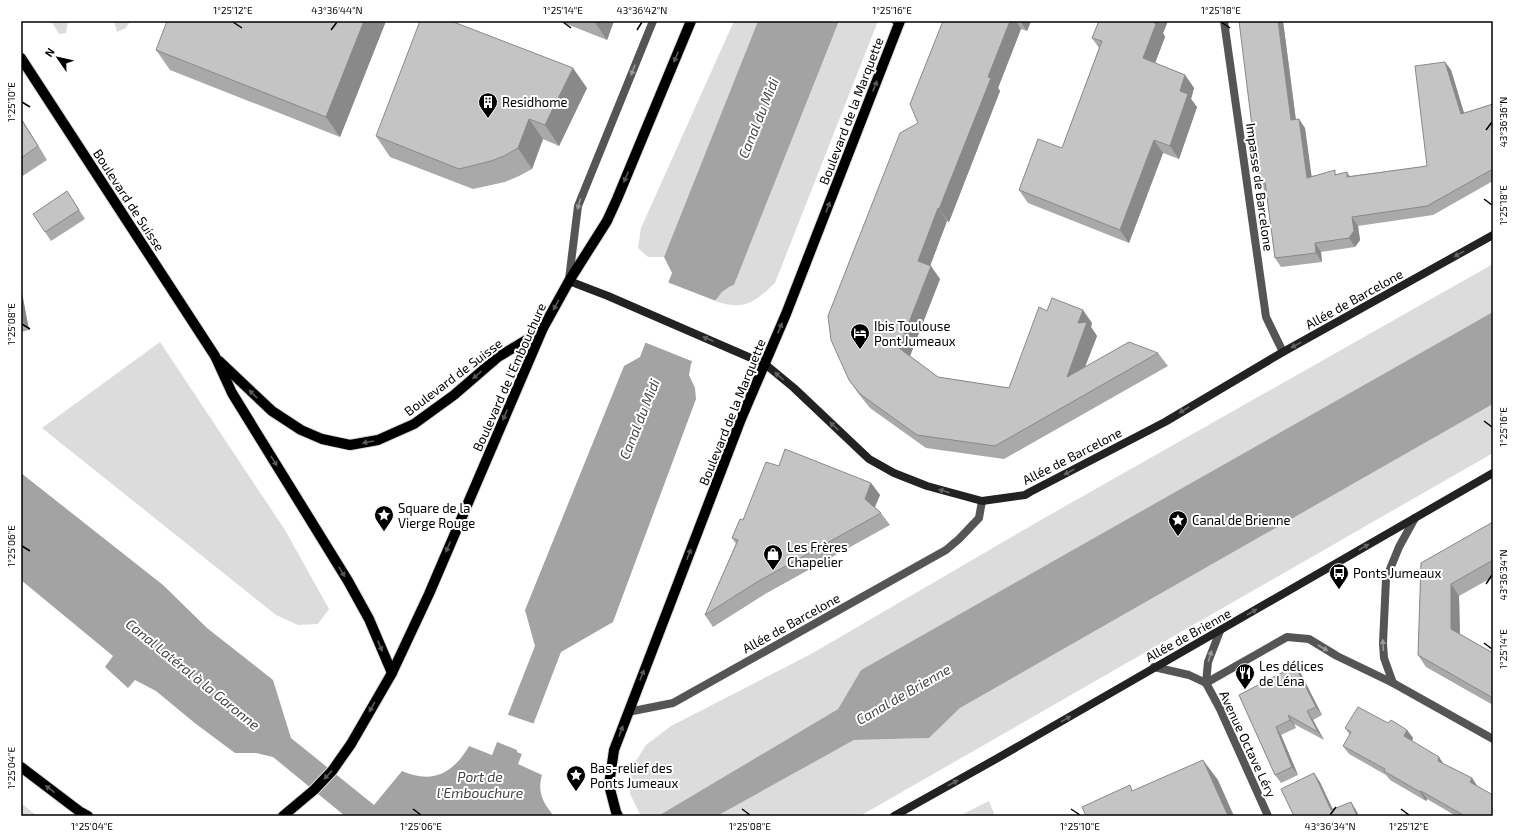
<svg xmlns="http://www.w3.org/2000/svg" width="1514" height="837" font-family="'Exo 2',sans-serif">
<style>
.green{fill:#dcdcdc}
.water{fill:#a3a3a3}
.pier{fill:#fff}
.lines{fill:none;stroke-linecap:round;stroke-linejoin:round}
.primary-casing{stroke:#dbdbdb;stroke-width:12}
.street{stroke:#555;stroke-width:8}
.secondary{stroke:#222;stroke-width:8}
.primary{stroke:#000;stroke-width:10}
.wall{fill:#a9a9a9}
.shaded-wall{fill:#898989}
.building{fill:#c4c4c4;stroke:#898989}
.oneway{fill:#595959}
.oneway2{fill:#999}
.oneway3{fill:#646464}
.ticks{fill:none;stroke:#000;stroke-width:1.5}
.labels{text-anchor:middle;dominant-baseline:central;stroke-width:4;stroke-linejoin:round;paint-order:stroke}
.poi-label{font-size:13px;fill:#000;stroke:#fff;text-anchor:start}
.street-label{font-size:13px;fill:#000;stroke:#fff}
.water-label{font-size:14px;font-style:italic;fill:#444;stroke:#fff}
.neatline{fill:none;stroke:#000;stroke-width:1.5}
.ticks-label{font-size:10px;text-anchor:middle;fill:#000}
</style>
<rect width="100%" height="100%" fill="#fff"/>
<g class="green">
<path d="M51 21H68L66 33 59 34Z"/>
<path d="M114 21H130L126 28 117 32Z"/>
<path d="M734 21H758L664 257H648L638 248 641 228Z"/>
<path d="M839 21H878L775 283C754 303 743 311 715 301 720 293 725 288 734 285Z"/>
<path d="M1493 264V313L861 670 838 709 658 816H638L640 814 630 794V777L636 761 646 745 671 726 811 654 1039 521Z"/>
<path d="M160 342 285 530 329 609 318 624 298 625 276 615 42 428Z"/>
<path d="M1493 404V453L860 816H717L854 740 929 738 960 708Z"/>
<path d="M989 801 995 816H959Z"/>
<path d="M21 803 37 816H21Z"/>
</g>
<g class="water">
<path d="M758 21H839L734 285 729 287 722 292 715 301 691 364 689 375 695 388 696 399 613 622 561 652 518 764 542 775C537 792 543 803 554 816H345L273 757 256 753H235L196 724 156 691 135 680 128 688 105 667 113 656 21 580V473L163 585 207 628 273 680 291 738 374 805 402 771C432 784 453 774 469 746L492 755 535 646 525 610 624 366 640 357 672 273 664 257Z"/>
<path d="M1493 312V404L960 708 929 738 854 740 717 816H658L838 709 861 670Z"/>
</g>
<g class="pier">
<path d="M667 282 716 301 694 362 644 342Z"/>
<path d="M506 714 535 724 524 755 517 752V750L495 741Z"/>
</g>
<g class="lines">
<defs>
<g id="primary">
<path d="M21 58 215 356 232 393 348 581 369 619 392 673"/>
<path d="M219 361 272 411 301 430 322 439 350 445 378 440 414 424 454 395 498 357 528 339 543 328"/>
<path d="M21 767 79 811 88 816"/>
<path d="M283 816 314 790 332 771 351 744 392 673 429 594 543 328 569 281 607 221 617 199 691 21"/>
<path d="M618 816 616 812 609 785 614 750 741 419 786 314 900 21"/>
</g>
</defs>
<use href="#primary" class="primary-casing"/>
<g class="street">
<path d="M1224 21 1266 317 1283 352"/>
<path d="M569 279 578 206 653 21"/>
<path d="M1220 631 1208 662 1206 683 1220 709 1268 816"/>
<path d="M1154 667 1189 675 1206 683"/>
<path d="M1206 683 1287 637 1309 639 1337 656 1393 683 1493 739"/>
<path d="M1393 683 1384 658 1383 643 1386 579 1399 547 1415 518"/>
<path d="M628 712 673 703 946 550 959 539 979 518 982 501"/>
</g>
<g class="secondary">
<path d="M569 281 608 296 765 364 794 388 869 459 894 473 927 486 982 501 1025 495 1030 492 1165 422 1283 352 1493 235"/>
<path d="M894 816 996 759 1493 473"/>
</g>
<use href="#primary" class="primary"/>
</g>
<g class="wall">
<path d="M386 21 340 137 170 70 156 50Z"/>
<path d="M559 21H614L607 40Z"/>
<path d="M943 21H1031L1027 31 1021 29 998 88 1000 91 949 222 947 221 930 266 940 279 910 356 938 377 1009 388 1047 311 1092 323 1091 327 1097 336 1085 367 1158 353 1168 366 1004 459 926 448 870 408 858 393 849 380 918 123Z"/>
<path d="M1099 21H1168L1163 33 1165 37 1155 63 1185 75 1194 88 1191 99 1197 107 1179 159 1163 153 1129 243 1028 203 1019 190 1062 148 1099 48 1092 38Z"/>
<path d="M1283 21 1296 120 1305 128 1311 176 1338 174 1347 172 1350 176 1427 166 1445 62 1451 70 1464 113 1493 104V181L1433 215 1358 226 1360 240 1355 247 1321 252 1322 262 1281 267 1275 258 1266 191H1265L1259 183Z"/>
<path d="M587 88 559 146 543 139 532 169 519 176 505 182 473 189 390 157 376 136Z"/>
<path d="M21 118 47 160 21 177Z"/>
<path d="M73 200 85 219 51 241 45 232Z"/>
<path d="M21 288 29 330 21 332Z"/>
<path d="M779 466 871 483 880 495 875 507 881 513 890 525 765 594 713 627 705 615 736 544 732 538 743 520Z"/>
<path d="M1493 522V577L1459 596 1460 634 1491 652 1493 649V705L1426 667 1418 655 1421 563Z"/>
<path d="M1295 666 1301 674 1322 715 1313 720 1324 740 1294 724 1296 728 1281 735 1298 775 1281 783 1275 775 1239 695Z"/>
<path d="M1388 723 1407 730 1413 738 1412 741 1444 764 1472 778 1477 786 1493 816H1456L1427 799 1426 801 1390 780 1386 775 1349 754 1343 746 1350 735 1345 728Z"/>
</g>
<g class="shaded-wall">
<path d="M364 21H386L340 137 326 117Z"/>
<path d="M594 21H614L607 40Z"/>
<path d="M1010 21H1016L1021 29 998 88 1000 91 949 222 939 209 988 77Z"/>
<path d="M1020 21H1031L1027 31Z"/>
<path d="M1153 21H1168L1163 33 1165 37 1152 71 1143 58Z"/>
<path d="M1278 21H1283L1297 129 1291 120Z"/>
<path d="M1445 62 1451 70 1467 123 1461 114Z"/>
<path d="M573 68 587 88 559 146 545 125Z"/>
<path d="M1185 75 1194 88 1191 99 1197 107 1179 159 1170 146 1180 91Z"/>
<path d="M21 118 47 160 38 146 21 119Z"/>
<path d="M529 119 543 139 532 169 518 148Z"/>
<path d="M1299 119 1305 128 1313 186 1307 178Z"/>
<path d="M1154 140 1163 153 1129 243 1120 230Z"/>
<path d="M938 208 947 221 927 274 918 261Z"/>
<path d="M1352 217 1358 226 1360 240 1355 247 1349 238Z"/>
<path d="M1315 243 1321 252 1322 262 1316 253Z"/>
<path d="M931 266 940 279 908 361 899 348Z"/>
<path d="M21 288 29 330 21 319Z"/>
<path d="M1083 310 1092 323 1091 327 1097 336 1076 390 1067 377 1078 323Z"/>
<path d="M871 483 880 495 873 511 865 499Z"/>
<path d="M1451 584 1459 596 1460 641 1451 629Z"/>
<path d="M1295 666 1301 674 1322 715 1316 707Z"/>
<path d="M1307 711 1313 720 1324 740 1318 732Z"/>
<path d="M1288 715 1294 724 1296 728 1290 720Z"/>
<path d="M1276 727 1281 735 1298 775 1292 767Z"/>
<path d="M1407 730 1413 738 1410 744 1404 736Z"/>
<path d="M1439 757 1445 766 1438 761Z"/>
<path d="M1203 760 1218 780 1234 816H1228Z"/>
<path d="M1314 773 1320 782 1336 816 1331 810Z"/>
<path d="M1472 778 1478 787 1470 782Z"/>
<path d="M1421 791 1427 799 1426 801 1420 792Z"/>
<path d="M1351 802 1356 810 1359 816H1357Z"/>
</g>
<g class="building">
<path d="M167 21H364L326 117 156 50Z"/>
<path d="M420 21H451L573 68 545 125 529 119 518 148 504 156 491 161 459 169 376 136Z"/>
<path d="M943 21H1010L988 77 991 78 939 209 938 208 918 261 931 266 899 348 938 377 1009 388 1039 307 1047 311 1052 298 1083 310 1078 323 1087 322 1067 377 1129 342 1158 353 995 446 917 435 860 394 849 380 831 340 828 316 900 133 918 123 910 104Z"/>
<path d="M1099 21H1153V22L1156 24 1143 58 1185 75 1180 91 1188 94 1170 146 1154 140 1120 230 1019 190 1038 139 1062 148 1102 41 1092 38Z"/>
<path d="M1239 21H1278L1291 120 1299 119 1307 178 1335 170V175L1347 172V177L1427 166 1415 66 1445 62 1461 114 1493 104V169L1427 206 1352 217 1354 231 1349 238 1315 243 1316 253 1275 258 1265 182 1259 183Z"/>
<path d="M21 119 38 146 21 158Z"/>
<path d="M67 191 79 210 45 232 33 214Z"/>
<path d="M785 449 871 483 865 499 881 513 757 582 705 615 738 540 732 538 740 519 743 520 766 462 779 466Z"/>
<path d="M1493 522V560L1451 584V629L1491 652 1493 649V698L1418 655 1421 563Z"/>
<path d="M1295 666 1316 707 1307 711 1318 732 1288 715 1290 720 1276 727 1292 767 1275 775 1239 695Z"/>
<path d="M1358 707 1388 723 1391 720 1407 730 1404 736 1439 757 1438 761 1472 778 1470 782 1493 795V816H1465L1421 791 1420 792 1384 771 1385 769 1343 746 1351 732 1345 728Z"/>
<path d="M1203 760 1228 816H1086L1082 807 1130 785 1132 791Z"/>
<path d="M1314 773 1331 810 1351 802 1357 816H1294L1281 789Z"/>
</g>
<defs><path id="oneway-solid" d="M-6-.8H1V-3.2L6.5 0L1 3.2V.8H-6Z"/></defs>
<g class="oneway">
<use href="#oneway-solid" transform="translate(676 57) rotate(113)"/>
<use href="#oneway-solid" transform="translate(875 86) rotate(-69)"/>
<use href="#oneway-solid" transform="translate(626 177) rotate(113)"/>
<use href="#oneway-solid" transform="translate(828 207) rotate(-70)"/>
<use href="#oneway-solid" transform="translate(556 305) rotate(119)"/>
<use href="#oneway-solid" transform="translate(780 328) rotate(-67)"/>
<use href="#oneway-solid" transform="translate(477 375) rotate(139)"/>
<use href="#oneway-solid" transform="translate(253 394) rotate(-136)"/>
<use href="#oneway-solid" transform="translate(505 415) rotate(113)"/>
<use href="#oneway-solid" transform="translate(368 442) rotate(170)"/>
<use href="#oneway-solid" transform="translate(274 461) rotate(59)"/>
<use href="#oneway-solid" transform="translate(448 547) rotate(113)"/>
<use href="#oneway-solid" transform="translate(689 554) rotate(-69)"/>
<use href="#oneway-solid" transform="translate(342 572) rotate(59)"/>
<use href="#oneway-solid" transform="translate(380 646) rotate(67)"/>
<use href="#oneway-solid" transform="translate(642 675) rotate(-69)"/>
<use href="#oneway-solid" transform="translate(372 707) rotate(120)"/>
<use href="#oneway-solid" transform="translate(621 731) rotate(-70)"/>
<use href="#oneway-solid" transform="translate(328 775) rotate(133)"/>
<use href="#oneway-solid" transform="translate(50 789) rotate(-143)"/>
</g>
<g class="oneway2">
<use href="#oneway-solid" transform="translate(633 70) rotate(112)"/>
<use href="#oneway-solid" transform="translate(579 204) rotate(106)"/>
<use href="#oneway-solid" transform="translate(1383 645) rotate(-93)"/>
<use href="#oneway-solid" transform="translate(1323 648) rotate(30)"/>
<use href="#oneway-solid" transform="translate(1210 656) rotate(-73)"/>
</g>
<g class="oneway3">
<use href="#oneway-solid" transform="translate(1459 254) rotate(151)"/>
<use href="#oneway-solid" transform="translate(708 339) rotate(-157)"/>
<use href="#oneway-solid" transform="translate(1296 345) rotate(151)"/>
<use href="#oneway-solid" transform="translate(779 376) rotate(-140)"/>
<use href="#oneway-solid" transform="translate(1184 410) rotate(149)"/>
<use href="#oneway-solid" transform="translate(834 426) rotate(-137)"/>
<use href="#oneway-solid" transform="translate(1069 472) rotate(152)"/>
<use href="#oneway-solid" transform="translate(944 491) rotate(-164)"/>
<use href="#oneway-solid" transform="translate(1364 547) rotate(-30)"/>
<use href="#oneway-solid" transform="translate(1252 612) rotate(-30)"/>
<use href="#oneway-solid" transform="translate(1066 719) rotate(-30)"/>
<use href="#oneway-solid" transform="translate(953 783) rotate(-29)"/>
</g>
<path class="ticks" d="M233 22 242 28M563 22 571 28M892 22 900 28M1221 22 1230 28M331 30 337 22M637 30 642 22M22 102 30 107M1486 130 1492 122M1484 199 1492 205M22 324 30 329M1484 421 1492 427M22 546 30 551M1486 584 1492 575M1484 643 1492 649M22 768 30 773M84 809 92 815M413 809 421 815M742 809 750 815M1071 809 1080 815M1401 809 1409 815M1330 815 1336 807"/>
<defs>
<symbol id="building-pin" viewBox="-11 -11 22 30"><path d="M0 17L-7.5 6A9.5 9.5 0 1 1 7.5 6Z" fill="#000" stroke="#fff"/><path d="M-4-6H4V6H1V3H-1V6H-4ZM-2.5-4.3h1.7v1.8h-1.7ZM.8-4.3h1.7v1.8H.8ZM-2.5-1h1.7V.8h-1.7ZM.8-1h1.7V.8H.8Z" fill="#fff"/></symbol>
<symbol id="hotel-pin" viewBox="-11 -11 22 30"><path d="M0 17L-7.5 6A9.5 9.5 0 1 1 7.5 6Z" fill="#000" stroke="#fff"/><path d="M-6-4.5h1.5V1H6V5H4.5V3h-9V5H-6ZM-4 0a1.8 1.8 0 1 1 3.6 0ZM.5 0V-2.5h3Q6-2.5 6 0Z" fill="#fff"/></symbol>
<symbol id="sight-pin" viewBox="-11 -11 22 30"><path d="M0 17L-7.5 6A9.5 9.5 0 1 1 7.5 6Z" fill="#000" stroke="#fff"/><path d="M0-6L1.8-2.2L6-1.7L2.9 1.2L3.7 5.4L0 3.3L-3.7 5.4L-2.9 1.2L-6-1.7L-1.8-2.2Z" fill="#fff"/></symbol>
<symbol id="shop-pin" viewBox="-11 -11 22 30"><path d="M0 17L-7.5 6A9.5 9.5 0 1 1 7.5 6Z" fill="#000" stroke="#fff"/><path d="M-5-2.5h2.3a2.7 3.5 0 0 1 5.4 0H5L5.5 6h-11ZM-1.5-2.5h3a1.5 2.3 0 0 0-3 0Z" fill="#fff"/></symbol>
<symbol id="bus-pin" viewBox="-11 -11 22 30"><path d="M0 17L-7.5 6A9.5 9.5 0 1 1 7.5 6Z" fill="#000" stroke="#fff"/><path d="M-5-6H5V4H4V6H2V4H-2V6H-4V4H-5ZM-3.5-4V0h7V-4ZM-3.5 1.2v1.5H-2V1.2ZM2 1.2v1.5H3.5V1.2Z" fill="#fff"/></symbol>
<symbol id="restaurant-pin" viewBox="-11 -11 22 30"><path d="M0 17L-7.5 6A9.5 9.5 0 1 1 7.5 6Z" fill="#000" stroke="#fff"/><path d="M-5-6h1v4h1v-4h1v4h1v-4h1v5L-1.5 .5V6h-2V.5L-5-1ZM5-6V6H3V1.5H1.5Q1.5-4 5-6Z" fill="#fff"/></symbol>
</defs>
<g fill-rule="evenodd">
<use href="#building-pin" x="477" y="91" width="22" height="30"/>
<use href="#hotel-pin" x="849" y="322" width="22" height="30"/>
<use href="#sight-pin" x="373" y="504" width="22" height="30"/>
<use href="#sight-pin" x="1167" y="509" width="22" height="30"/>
<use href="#shop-pin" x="762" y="543" width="22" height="30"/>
<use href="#bus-pin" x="1328" y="562" width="22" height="30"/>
<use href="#restaurant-pin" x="1234" y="662" width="22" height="30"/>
<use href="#sight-pin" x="565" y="764" width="22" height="30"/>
</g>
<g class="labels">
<g class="poi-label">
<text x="502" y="102">Residhome</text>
<text x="874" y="326">Ibis Toulouse<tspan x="874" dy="15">Pont Jumeaux</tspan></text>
<text x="398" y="508">Square de la<tspan x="398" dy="15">Vierge Rouge</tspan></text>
<text x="1192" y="520">Canal de Brienne</text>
<text x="787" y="547">Les Frères<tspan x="787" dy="15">Chapelier</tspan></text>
<text x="1353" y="573">Ponts Jumeaux</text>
<text x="1259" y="666">Les délices<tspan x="1259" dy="15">de Léna</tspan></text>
<text x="590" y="768">Bas-relief des<tspan x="590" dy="15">Ponts Jumeaux</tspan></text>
</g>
<g class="street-label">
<text transform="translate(851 111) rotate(-69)">Boulevard de la Marquette</text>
<text transform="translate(1260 187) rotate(82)">Impasse de Barcelone</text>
<text transform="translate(129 200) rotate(57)">Boulevard de Suisse</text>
<text transform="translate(1354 299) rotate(-29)">Allée de Barcelone</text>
<text transform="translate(453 377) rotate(-37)">Boulevard de Suisse</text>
<text transform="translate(509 377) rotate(-66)">Boulevard de l'Embouchure</text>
<text transform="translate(732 412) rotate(-68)">Boulevard de la Marquette</text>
<text transform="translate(1072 456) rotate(-27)">Allée de Barcelone</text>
<text transform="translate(791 623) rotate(-29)">Allée de Barcelone</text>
<text transform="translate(1188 635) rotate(-29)">Allée de Brienne</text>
<text transform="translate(1248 744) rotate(65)">Avenue Octave Léry</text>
</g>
<g class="water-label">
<text transform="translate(758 118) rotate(-68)">Canal du Midi</text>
<text transform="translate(639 419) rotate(-68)">Canal du Midi</text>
<text transform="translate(193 674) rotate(39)">Canal Latéral à la Garonne</text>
<text transform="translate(903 694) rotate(-30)">Canal de Brienne</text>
<text x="480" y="776">Port de<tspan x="480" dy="16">l'Embouchure</tspan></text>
</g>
</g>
<rect width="1514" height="837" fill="none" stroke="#ffffff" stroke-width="44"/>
<g transform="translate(58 58) rotate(304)" stroke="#ffffff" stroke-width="3" paint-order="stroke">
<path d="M0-3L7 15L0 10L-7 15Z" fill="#000000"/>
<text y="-6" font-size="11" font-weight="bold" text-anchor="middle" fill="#000000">N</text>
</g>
<rect x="22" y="22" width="1470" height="793" class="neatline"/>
<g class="ticks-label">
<text x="233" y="14">1°25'12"E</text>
<text x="337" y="14">43°36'44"N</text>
<text x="563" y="14">1°25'14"E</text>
<text x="642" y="14">43°36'42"N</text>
<text x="892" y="14">1°25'16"E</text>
<text x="1221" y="14">1°25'18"E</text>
<text transform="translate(11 102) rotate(-90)" y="4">1°25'10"E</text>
<text transform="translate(1503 122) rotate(-90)" y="4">43°36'36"N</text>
<text transform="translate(1503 205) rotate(-90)" y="4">1°25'18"E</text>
<text transform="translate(11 324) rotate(-90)" y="4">1°25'08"E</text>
<text transform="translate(1503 427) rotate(-90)" y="4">1°25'16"E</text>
<text transform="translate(11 546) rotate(-90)" y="4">1°25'06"E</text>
<text transform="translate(1503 575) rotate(-90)" y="4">43°36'34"N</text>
<text transform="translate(1503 649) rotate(-90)" y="4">1°25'14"E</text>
<text transform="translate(11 768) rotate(-90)" y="4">1°25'04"E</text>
<text x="92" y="830">1°25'04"E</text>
<text x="421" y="830">1°25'06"E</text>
<text x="750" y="830">1°25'08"E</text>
<text x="1080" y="830">1°25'10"E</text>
<text x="1330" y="830">43°36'34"N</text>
<text x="1409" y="830">1°25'12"E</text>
</g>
</svg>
